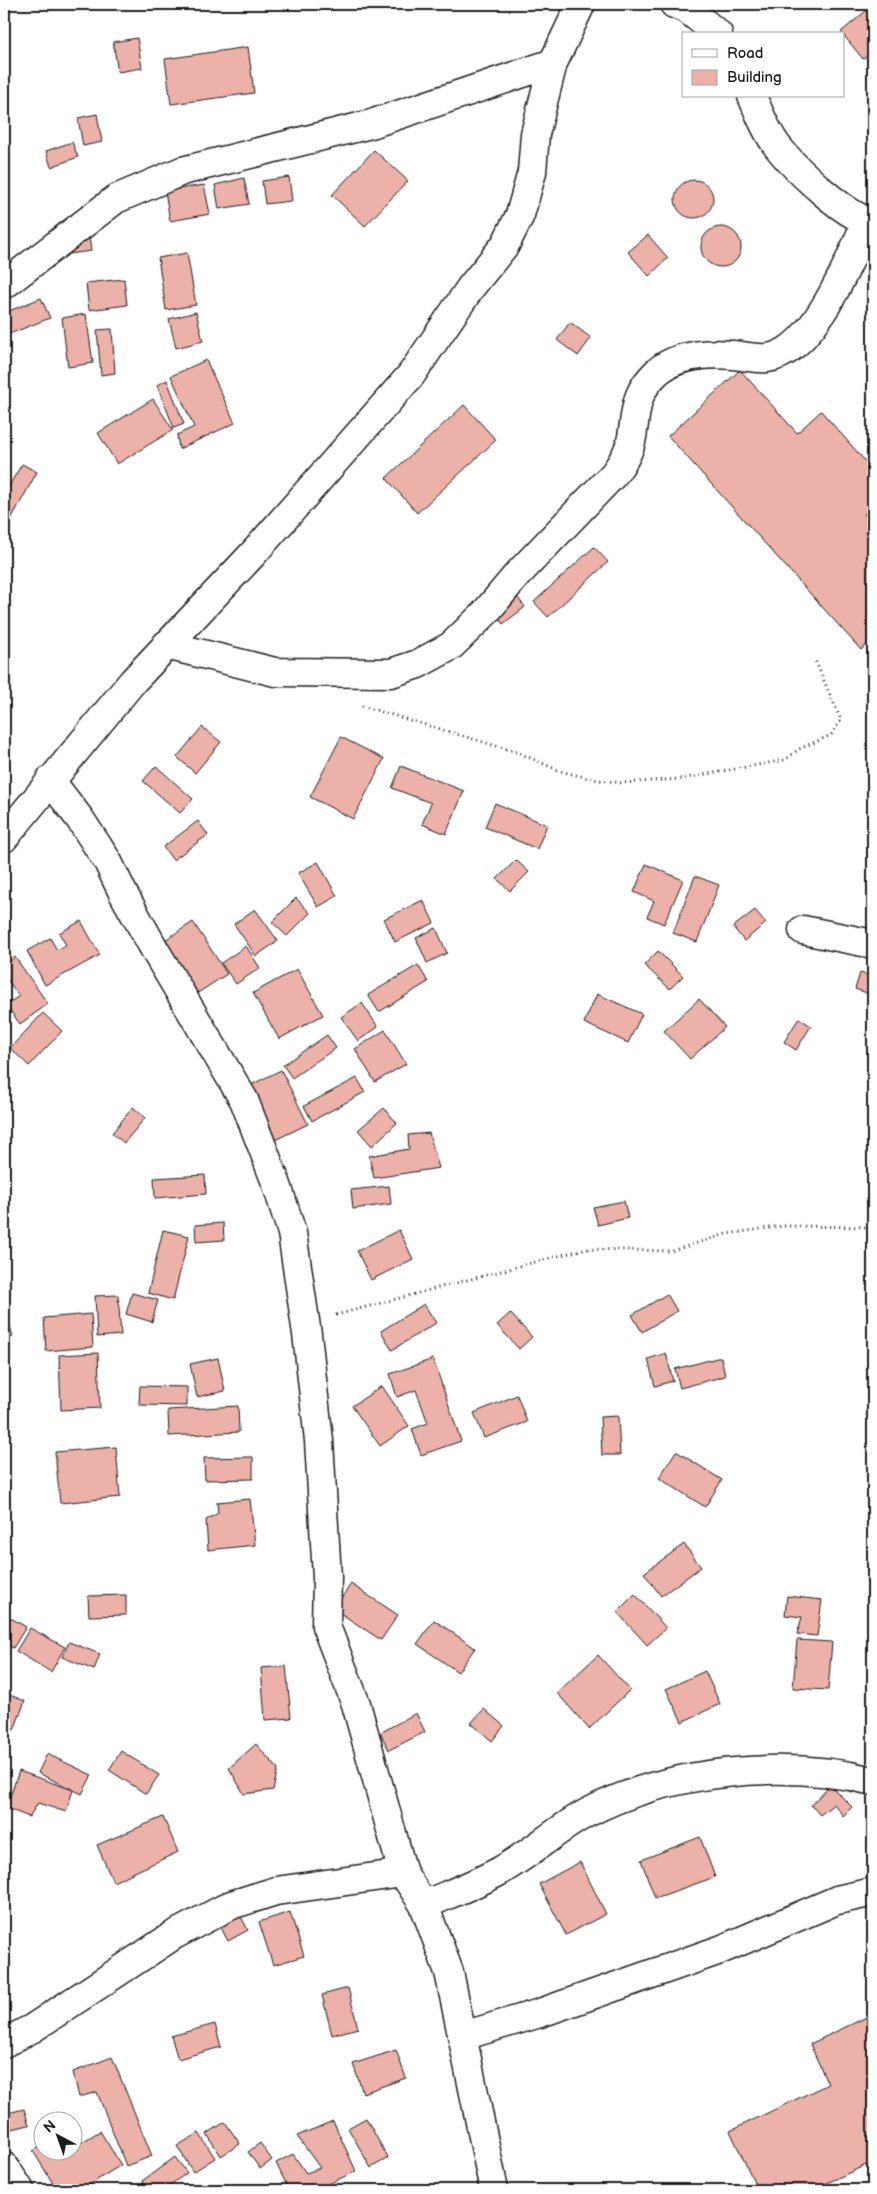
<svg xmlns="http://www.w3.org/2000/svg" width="877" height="2194" font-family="'Balsamiq Sans',sans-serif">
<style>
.building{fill:#ecb2a9;stroke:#1c1c1c}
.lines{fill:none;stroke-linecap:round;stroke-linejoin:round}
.minor-casing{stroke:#1c1c1c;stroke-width:31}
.path{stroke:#1c1c1c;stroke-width:3;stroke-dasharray:1 4;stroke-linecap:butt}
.minor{stroke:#fff;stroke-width:28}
</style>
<rect width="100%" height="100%" fill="#fff"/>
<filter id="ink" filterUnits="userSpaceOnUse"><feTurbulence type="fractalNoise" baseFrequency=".02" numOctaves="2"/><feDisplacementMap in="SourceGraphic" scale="10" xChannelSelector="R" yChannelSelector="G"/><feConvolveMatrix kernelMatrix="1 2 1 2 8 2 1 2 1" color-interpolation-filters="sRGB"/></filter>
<g filter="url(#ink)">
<g class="building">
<path d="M873 5V51L863 59 841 32Z"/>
<path d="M137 38 142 68 118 72 113 42Z"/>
<path d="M248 47 254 93 171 104 165 59Z"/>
<path d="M97 114 102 142 83 146 78 118Z"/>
<path d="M72 142 78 157 51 167 46 151Z"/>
<path d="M374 150 408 181 365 226 332 195Z"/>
<path d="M289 177 292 201 265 204 262 181Z"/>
<path d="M244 178 249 204 219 209 215 185Z"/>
<circle cx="694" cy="199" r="19"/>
<path d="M204 185 210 214 170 221 165 191Z"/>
<path d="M87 221 91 251 69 254 65 223Z"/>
<circle cx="721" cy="247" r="20"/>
<path d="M648 235 668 258 649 276 628 252Z"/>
<path d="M187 253 196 305 166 310 158 258Z"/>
<path d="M124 279 127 305 89 310 86 283Z"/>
<path d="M41 298 50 318 4 336V313Z"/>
<path d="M196 312 203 341 176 348 169 319Z"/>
<path d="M86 314 93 363 68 367 62 318Z"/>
<path d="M570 322 591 338 578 356 557 340Z"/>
<path d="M112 329 115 373 101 375 97 330Z"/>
<path d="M206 360 235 423 179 449 177 435 194 427 171 376Z"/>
<path d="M740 370 797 433 821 411 873 470V505L864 514 873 524V639L861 650 668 436Z"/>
<path d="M167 380 184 424 174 428 157 385Z"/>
<path d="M153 399 173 430 117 464 98 433Z"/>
<path d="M464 405 496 440 417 513 386 478Z"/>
<path d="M22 464 37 472 10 521 4 518V494Z"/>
<path d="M594 547 608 562 548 617 534 602Z"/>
<path d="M506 583 525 607 503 624 484 599Z"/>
<path d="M202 727 221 742 195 773 177 757Z"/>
<path d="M341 737 384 759 353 819 310 797Z"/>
<path d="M156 766 193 799 180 813 143 781Z"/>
<path d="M401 766 464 791 446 834 422 824 431 803 392 788Z"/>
<path d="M495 803 547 825 537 849 485 827Z"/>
<path d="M198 821 208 835 173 860 163 847Z"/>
<path d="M516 860 529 872 510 891 497 879Z"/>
<path d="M318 862 337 896 318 907 298 873Z"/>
<path d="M646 864 683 880 664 924 647 917 654 901 634 892Z"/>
<path d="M695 876 719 885 697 942 673 933Z"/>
<path d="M296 898 310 913 287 936 272 922Z"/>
<path d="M423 900 434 923 395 942 384 919Z"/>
<path d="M255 909 278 941 256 956 234 924Z"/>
<path d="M755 910 766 923 744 941 733 927Z"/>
<path d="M81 921 100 955 45 985 27 951 50 938 57 950 66 945 59 933Z"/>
<path d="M193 922 227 974 190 998 156 946Z"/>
<path d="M436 928 447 953 427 963 416 938Z"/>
<path d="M246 946 260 968 236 984 221 963Z"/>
<path d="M658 951 683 976 670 989 644 965Z"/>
<path d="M15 957 48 1004 20 1024 6 1005 19 996 4 975V966Z"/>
<path d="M418 965 428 982 379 1012 368 995Z"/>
<path d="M297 969 323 1015 279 1039 253 993Z"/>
<path d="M860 973 873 977V995L855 989Z"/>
<path d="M597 994 642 1014 628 1043 584 1023Z"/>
<path d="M699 999 725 1027 690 1059 664 1031Z"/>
<path d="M362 1003 378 1027 358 1041 341 1017Z"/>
<path d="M43 1013 62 1031 29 1066 10 1048Z"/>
<path d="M799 1018 811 1026 796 1050 784 1042Z"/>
<path d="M385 1030 406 1064 375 1082 355 1049Z"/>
<path d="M327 1035 336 1048 292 1078 283 1065Z"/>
<path d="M281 1070 308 1124 275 1140 249 1086Z"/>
<path d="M357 1078 365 1092 312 1121 304 1106Z"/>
<path d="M133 1107 145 1118 124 1143 112 1133Z"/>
<path d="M384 1108 397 1123 372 1146 358 1130Z"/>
<path d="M429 1133 439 1168 374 1178 369 1156 409 1149 408 1135Z"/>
<path d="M205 1175 206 1194 155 1198 154 1178Z"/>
<path d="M389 1186 391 1204 353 1209 351 1190Z"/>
<path d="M624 1201 628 1218 598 1225 593 1207Z"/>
<path d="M223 1223 224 1240 196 1242 195 1225Z"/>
<path d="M163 1230 189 1236 173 1300 148 1293Z"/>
<path d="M399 1230 413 1259 371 1280 357 1251Z"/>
<path d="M132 1293 158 1300 152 1322 126 1314Z"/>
<path d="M667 1294 677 1311 642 1332 632 1315Z"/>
<path d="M118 1295 121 1335 97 1337 95 1296Z"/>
<path d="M4 1304 13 1337 4 1340Z"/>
<path d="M424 1304 436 1323 392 1350 381 1331Z"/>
<path d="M510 1313 532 1337 519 1349 497 1325Z"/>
<path d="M91 1314 93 1347 46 1351 44 1318Z"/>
<path d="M98 1353 100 1408 61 1410 59 1355Z"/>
<path d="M666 1353 673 1381 655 1386 648 1359Z"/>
<path d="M721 1357 725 1376 680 1388 675 1369Z"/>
<path d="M218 1358 225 1391 197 1397 190 1364Z"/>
<path d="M433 1359 461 1441 421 1455 412 1429 428 1423 416 1390 397 1397 390 1374Z"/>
<path d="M140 1386 187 1387V1406L139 1405Z"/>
<path d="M382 1386 409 1426 380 1446 352 1406Z"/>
<path d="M517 1395 527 1422 484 1438 474 1413Z"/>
<path d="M238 1406 239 1432 169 1436 168 1410Z"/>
<path d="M618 1416 620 1455H602L600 1417Z"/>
<path d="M116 1447 120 1497 60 1503 55 1452Z"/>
<path d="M676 1451 722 1480 705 1507 659 1478Z"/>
<path d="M253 1457V1479L205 1480 204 1458Z"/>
<path d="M250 1499 255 1545 208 1550 206 1520 218 1513 217 1502Z"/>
<path d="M684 1544 701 1567 661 1596 644 1573Z"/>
<path d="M351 1584 398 1615 381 1640 334 1609Z"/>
<path d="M635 1594 666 1628 647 1645 617 1612Z"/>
<path d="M126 1595V1615L89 1616 88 1596Z"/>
<path d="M787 1596 822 1600 817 1636 797 1634 802 1617 785 1615Z"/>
<path d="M4 1614 26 1627 13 1648 4 1643Z"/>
<path d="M434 1620 475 1648 458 1672 417 1644Z"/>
<path d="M30 1628 65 1647 51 1672 16 1651Z"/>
<path d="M797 1640 832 1642 828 1690 793 1688Z"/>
<path d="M69 1642 100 1654 94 1670 62 1657Z"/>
<path d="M598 1655 630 1690 589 1729 557 1693Z"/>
<path d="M286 1666 291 1718 265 1720 261 1668Z"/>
<path d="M705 1671 720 1704 682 1722 666 1689Z"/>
<path d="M7 1694 25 1701 14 1730 4 1725V1701Z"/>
<path d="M484 1709 504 1726 492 1741 471 1723Z"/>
<path d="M416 1713 425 1732 389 1750 380 1733Z"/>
<path d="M256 1744 278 1769 273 1790 244 1794 229 1768Z"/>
<path d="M121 1751 159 1775 146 1794 109 1770Z"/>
<path d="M47 1754 92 1775 82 1794 38 1773Z"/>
<path d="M19 1771 73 1790 66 1812 38 1803 29 1817 6 1808Z"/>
<path d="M830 1785 852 1807 843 1816 834 1804 820 1815 811 1805Z"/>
<path d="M163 1817 178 1852 113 1882 97 1845Z"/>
<path d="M700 1837 715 1877 655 1898 641 1860Z"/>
<path d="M580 1862 606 1914 566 1935 539 1884Z"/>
<path d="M238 1911 248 1930 228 1941 218 1922Z"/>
<path d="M290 1912 304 1956 273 1965 259 1922Z"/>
<path d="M348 1988 358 2028 332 2035 322 1995Z"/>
<path d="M873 2014V2179L866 2165 812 2190H758L730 2131 828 2084 810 2044Z"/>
<path d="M215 2024 221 2047 178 2059 171 2036Z"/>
<path d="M396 2050 406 2078 363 2093 353 2064Z"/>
<path d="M112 2057 152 2156 126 2166 97 2092 79 2097 73 2072Z"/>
<path d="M24 2109 29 2125 4 2131V2114Z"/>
<path d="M366 2118 388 2158 371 2168 348 2128Z"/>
<path d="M333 2121 356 2171 316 2190H289L276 2163 293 2154 306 2173 320 2168 297 2136Z"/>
<path d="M225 2122 240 2144 221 2156 207 2134Z"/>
<path d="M100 2131 121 2165 81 2190H57L33 2151 42 2146V2152H72V2138L77 2145Z"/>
<path d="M199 2133 215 2158 193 2172 177 2146Z"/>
<path d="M260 2143 272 2160 260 2169 248 2152Z"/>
<path d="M175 2157 187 2173 163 2190H148L142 2181Z"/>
</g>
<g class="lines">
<defs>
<g id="minor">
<path d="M674 4 687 9 718 34"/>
<path d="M752 96C759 113 767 133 778 147 793 166 851 223 873 221"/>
<path d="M4 285 116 199 182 171 371 124 553 63"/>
<path d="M166 645 275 672 391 673 418 664 451 646 485 613 517 575 614 474C622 463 630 451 632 437 637 408 634 394 657 372 676 355 708 353 733 355 744 356 756 359 767 358 813 353 851 259 866 222"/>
<path d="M50 780 80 819 108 862 123 893 156 952 244 1100 277 1185 292 1233 307 1334 319 1441 327 1577 326 1626 356 1704 403 1873 424 1905 449 1972 494 2190"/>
<path d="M4 838 133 681 252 555 411 375 471 287 505 245 520 215 532 172 535 134 553 63 581 4"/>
<path d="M803 930 873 944"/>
<path d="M424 1905C449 1894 476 1884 500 1871 530 1854 556 1830 585 1814 667 1770 784 1759 873 1781"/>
<path d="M463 2036 540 2013 720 1950 837 1900 873 1892"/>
<path d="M4 2043 33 2028 174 1935 231 1905 276 1891 403 1873"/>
<path d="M4 2166 20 2190"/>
</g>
</defs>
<use href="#minor" class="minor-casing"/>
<g class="path">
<path d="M362 706 517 752 560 771 592 779 623 783 680 779 785 760 799 749 831 735 841 720 815 660"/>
<path d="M336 1315 584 1249 672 1251 726 1234 783 1226 873 1227"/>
</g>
<use href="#minor" class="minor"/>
</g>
</g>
<rect width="877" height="2194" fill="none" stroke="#fff" stroke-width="20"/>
<rect x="10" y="10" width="857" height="2174" fill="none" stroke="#1c1c1c" stroke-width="2" filter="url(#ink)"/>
<rect x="682" y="32" width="162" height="65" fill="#ffffff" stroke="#a4a4a4"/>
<rect x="692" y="49" width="25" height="8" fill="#ffffff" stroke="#a4a4a4"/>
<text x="727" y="58" font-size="15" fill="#1c1c1c">Road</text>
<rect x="692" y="70" width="25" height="15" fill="#ecb2a9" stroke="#a4a4a4"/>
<text x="727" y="82" font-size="15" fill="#1c1c1c">Building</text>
<g transform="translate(58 2136) rotate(319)"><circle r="24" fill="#ffffff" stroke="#a4a4a4"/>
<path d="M0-4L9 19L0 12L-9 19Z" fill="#1c1c1c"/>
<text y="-8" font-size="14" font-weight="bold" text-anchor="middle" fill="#1c1c1c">N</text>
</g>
</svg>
